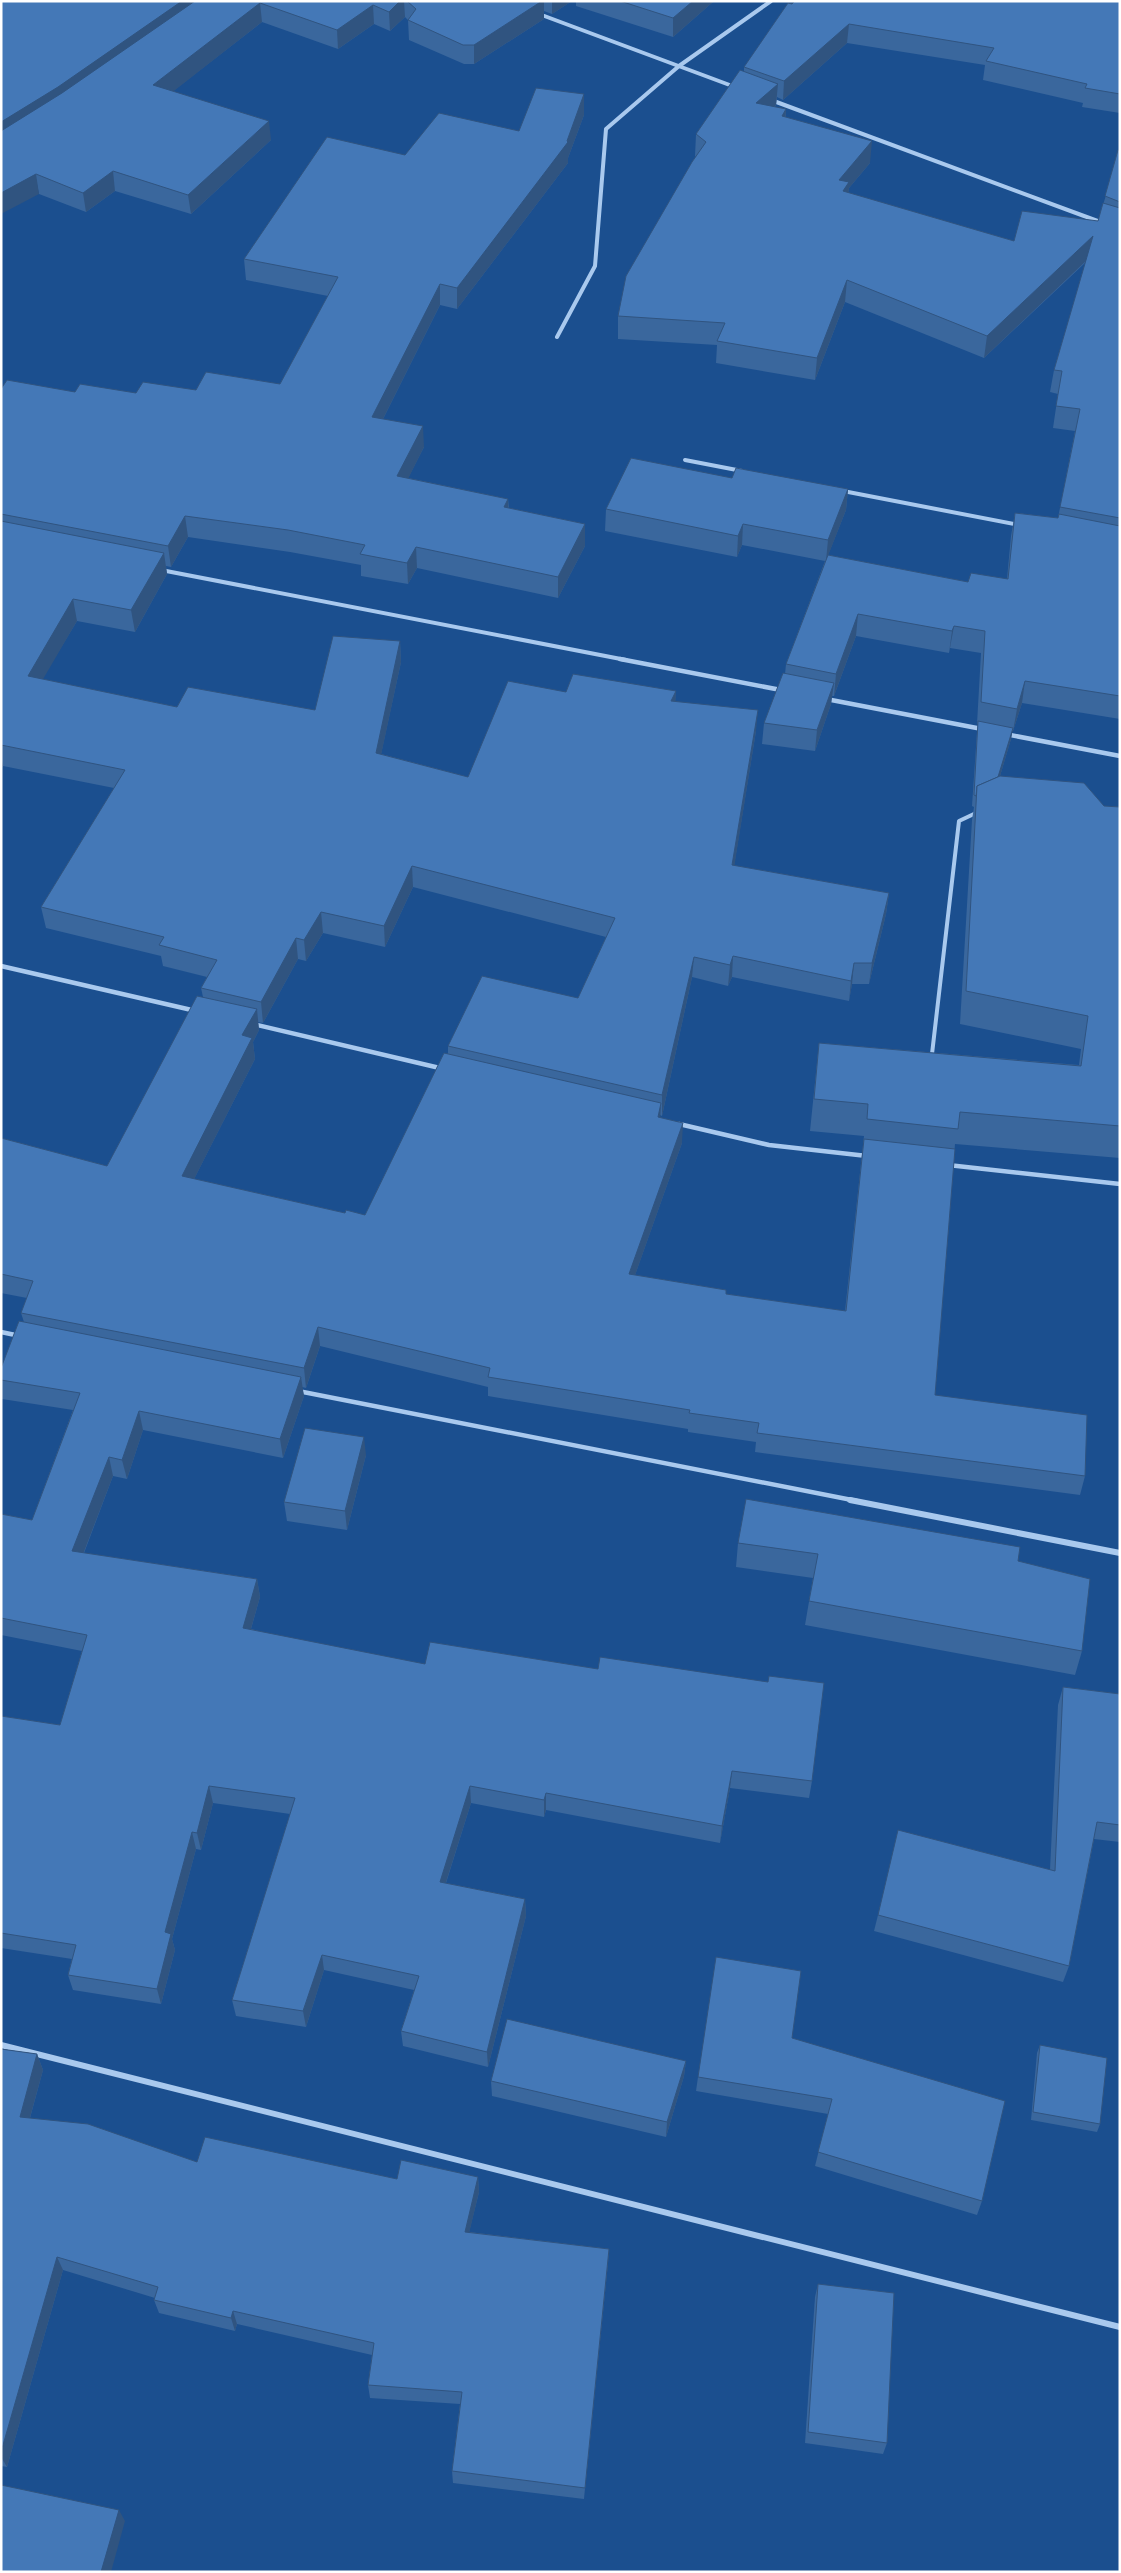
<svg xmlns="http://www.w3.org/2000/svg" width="1121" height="2573" font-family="'PT Sans',sans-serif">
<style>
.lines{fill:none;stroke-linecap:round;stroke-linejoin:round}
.lane{stroke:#a9c9ee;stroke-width:4}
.street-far2{stroke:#a9c9ee;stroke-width:4}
.street-far1{stroke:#a9c9ee;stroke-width:4.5}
.street{stroke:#a9c9ee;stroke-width:6}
.wall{fill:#3a679d;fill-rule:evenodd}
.shaded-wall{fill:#305480}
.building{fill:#4478b7;stroke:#305480}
</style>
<rect width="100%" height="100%" fill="#1b4f8f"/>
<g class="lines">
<path class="lane" d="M932 1054 959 821 976 813"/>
<g class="street-far2">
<path d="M539 14 735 87"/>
<path d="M771 100 1103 223"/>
<path d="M557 337 595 266 606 129 679 66 771 1"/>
<path d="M685 460 742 471"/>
<path d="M843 491 1019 525"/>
<path d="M161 570 626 660"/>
</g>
<g class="street-far1">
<path d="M620 659 781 690"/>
<path d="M826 699 982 729"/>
<path d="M1005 734 1120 756"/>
<path d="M1 966 196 1011"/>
<path d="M253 1024 444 1069"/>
<path d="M679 1124 769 1145 867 1156"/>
<path d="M948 1165 1120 1184"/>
<path d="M1 1332 20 1336"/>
<path d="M298 1391 857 1501"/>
</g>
<g class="street">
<path d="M850 1500 1120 1553"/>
<path d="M1 2045 1120 2327"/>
</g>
</g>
<g class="wall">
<path d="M1 1H572L552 14 544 11V19L474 64H464L409 40 408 20 405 17 390 31 374 24 338 49 262 22 173 91 271 140 191 214 115 191 86 212 39 194Z"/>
<path d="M576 1H714L673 37 576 6Z"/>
<path d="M1120 1V113L1082 107 1083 103 983 80 985 65 847 43 783 100 777 97 776 105 775 107 786 109V117L870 163 849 188 848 193 1014 241 1098 221 1120 150V719L1022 703 1013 731H1012L1011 739 1000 776 1104 806 1120 807V1158L955 1144 935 1395 1085 1476 1080 1495 755 1452 756 1442 688 1432V1429L488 1396V1387L320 1346 306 1388 302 1387 304 1396 283 1458 143 1430 127 1479 113 1476 84 1553 257 1579 260 1597 251 1629 812 1781 809 1798 730 1788 720 1843 546 1810 544 1817 471 1803 446 1883 525 1899 526 1916 488 2067 403 2046 401 2031 414 1990 324 1970 306 2027 236 2016 232 2000 290 1814 213 1803 201 1850 196 1849 172 1939 175 1950 161 2004 73 1990 68 1975 72 1959 1 1948V1716L60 1725 82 1651 1 1635V1514L32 1520 73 1410 2 1399 1 1395V1368L24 1322 21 1313 27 1298 1 1293V1138L107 1166 203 997 201 988 207 977 163 966 161 956 46 928 41 907 114 788 3 766 1 769V389L75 392 136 393 196 390 280 384 328 296 246 280 244 259 405 155 519 131 584 94V115L568 158V163L457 309 440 305 383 419 424 447 408 478 508 499 509 508 585 524V546L558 598 417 568 408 584 361 576V565L290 552 188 537 171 567 166 566 167 574 135 632 77 621 42 679 177 707 315 710 400 641 401 662 381 754 468 777 566 692 676 691 675 702 756 731 734 866 889 893 886 914 869 984H852L849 1001 732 977 728 986 692 977 662 1116 660 1115V1117L682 1143 635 1275 726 1290V1294L845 1311 864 1136 810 1131 819 1043 1079 1065 1081 1049 960 1024 972 820 974 807 972 806 977 732 978 724H977L981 653 950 648 949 653 856 636 834 696H832L831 704 815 751 762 744 764 723 785 674 786 664 825 561 742 545 737 557 605 531 606 509 732 478 848 489 846 510 828 555 968 582 1007 579 1011 536 1015 513 1058 518 1075 431 1053 428 1058 394 1050 392 1054 370 1086 262 984 358 845 302 815 380 716 363 717 345 618 339V316L696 156H695L696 134 744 71V67L792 4ZM413 887 606 937 578 998 448 1046V1054L365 1215 345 1213 194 1179 255 1059 253 1042 259 1030 258 1022 263 1023 298 959 306 961 323 933 385 947Z"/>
<path d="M366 1455 347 1530 287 1521 284 1502Z"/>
<path d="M738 1543 1018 1561 1082 1651 1075 1675 805 1625 813 1578 736 1567Z"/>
<path d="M1063 1687 1120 1694V1842L1094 1839 1069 1966 1063 1982 874 1931 878 1915 1050 1870 1058 1705Z"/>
<path d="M792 2038 982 2201 977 2215 815 2166 828 2114 696 2091 698 2077Z"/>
<path d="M1040 2045 1100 2124 1097 2132 1031 2120 1037 2053Z"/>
<path d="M1 2049 37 2054 43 2070 30 2118 197 2162 397 2179 478 2177 479 2192 469 2232 609 2249 608 2263 584 2499 453 2483 452 2471 460 2404 370 2398 368 2385 372 2355 237 2324 235 2331 159 2313 154 2300 155 2298 63 2270 7 2467 1 2466Z"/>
<path d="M686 2061 684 2076 666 2137 492 2096 491 2081Z"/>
<path d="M818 2284 887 2443 883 2454 805 2443 815 2297Z"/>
</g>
<g class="shaded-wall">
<path d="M182 1H211L1 143V122Z"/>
<path d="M400 1H404L405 17 390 31 389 12Z"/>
<path d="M542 1H544V19L474 64V45Z"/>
<path d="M552 1H572L552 14Z"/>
<path d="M693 1H714L673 37V18Z"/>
<path d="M260 3 262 22 156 105 153 85Z"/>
<path d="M373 5 374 24 338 49 337 30Z"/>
<path d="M849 24 847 43 783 100 784 81Z"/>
<path d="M778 84 776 105 754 124 756 103Z"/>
<path d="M584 94V115L568 158V163L457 309V288L567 141Z"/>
<path d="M786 109 785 131 782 116Z"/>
<path d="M269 121 271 140 191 214 188 195Z"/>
<path d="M872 141 870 163 849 188 847 204 839 180Z"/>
<path d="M113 171 115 191 86 212 83 193Z"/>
<path d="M36 174 39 194 1 214V193Z"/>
<path d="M1093 236 1089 258 984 358 987 336Z"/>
<path d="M847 280 845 302 815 380 817 358Z"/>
<path d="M440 284V305L373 439 372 417Z"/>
<path d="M423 426 424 447 399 497 397 476Z"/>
<path d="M848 489 846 510 826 561 828 540Z"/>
<path d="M508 499 509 520 504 507Z"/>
<path d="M185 516 188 537 171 567 168 546Z"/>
<path d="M585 524V546L558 598V577Z"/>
<path d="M743 524 742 545 737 557 738 536Z"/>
<path d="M416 547 417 568 408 584 407 563Z"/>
<path d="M164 553 167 574 135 632 131 610Z"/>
<path d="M73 599 77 621 32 698 28 676Z"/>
<path d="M858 614 856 636 834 696 836 674Z"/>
<path d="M954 626 950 648 949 653 952 631Z"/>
<path d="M400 641 401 662 377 774 376 753Z"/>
<path d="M1025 681 1022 703 1013 731 1017 709Z"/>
<path d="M834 683 831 704 815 751 817 730Z"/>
<path d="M676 691 675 712 671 701Z"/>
<path d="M758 710 756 731 731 887 732 865Z"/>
<path d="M1013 728 1011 739 992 803 980 808Z"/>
<path d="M1 755 3 766 1 769Z"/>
<path d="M412 866 413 887 385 947 384 926Z"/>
<path d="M889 893 886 914 869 984 872 963Z"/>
<path d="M321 912 323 933 306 961 304 940Z"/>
<path d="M296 938 298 959 263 1023 261 1002Z"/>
<path d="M733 956 732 977 728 986 730 965Z"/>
<path d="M694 957 692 977 662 1116V1095Z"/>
<path d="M854 963 852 984 849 1001 851 981Z"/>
<path d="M257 1009 259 1030 253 1042 255 1059 185 1197 182 1176 242 1035Z"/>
<path d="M661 1103 660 1124 658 1117Z"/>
<path d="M683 1123 682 1143 628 1295 629 1274Z"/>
<path d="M318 1327 320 1346 306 1388 304 1368Z"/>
<path d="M301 1377 304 1396 283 1458 280 1439Z"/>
<path d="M139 1411 143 1430 127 1479 122 1460Z"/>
<path d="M364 1437 366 1455 347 1530 345 1511Z"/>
<path d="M109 1457 113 1476 77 1570 72 1551Z"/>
<path d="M257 1579 260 1597 246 1646 243 1628Z"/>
<path d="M732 1771 730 1788 720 1843 722 1826Z"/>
<path d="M209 1786 213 1803 201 1850 197 1833Z"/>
<path d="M470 1786 471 1803 441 1898 440 1882Z"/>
<path d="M546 1793V1810L544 1817V1800Z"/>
<path d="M192 1832 196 1849 172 1939 175 1950 161 2004 157 1989 165 1932Z"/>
<path d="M525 1899 526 1916 488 2067 487 2052Z"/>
<path d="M322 1955 324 1970 306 2027 303 2011Z"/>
<path d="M37 2054 43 2070 26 2132 20 2117Z"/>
<path d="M686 2061 684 2076 666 2137 667 2122Z"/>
<path d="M478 2177 479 2192 466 2246 465 2232Z"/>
<path d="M609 2249 608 2263 584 2499 585 2488Z"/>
<path d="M57 2257 63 2270 7 2467 1 2457V2452Z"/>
<path d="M233 2311 237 2324 235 2331 231 2318Z"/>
<path d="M119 2510 125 2521 111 2572H101Z"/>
</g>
<g class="building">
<path d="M1 1H182L58 87 1 122Z"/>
<path d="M195 1H400L389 12 373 5 337 30 260 3 153 85 269 121 188 195 113 171 83 193 36 174 1 193V131L62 93Z"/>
<path d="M407 1H542L474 45H463L408 20 416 9Z"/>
<path d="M620 1H693L673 18Z"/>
<path d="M795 1H1120V94L1085 88 1087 84 986 61 994 48 849 24 784 81 744 67 788 3 792 4Z"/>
<path d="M740 70 778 84 756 103 786 109 782 116 872 141 839 180 849 182 843 191 1014 241 1022 211 1098 221 1103 203 1120 208V518L1060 507 1080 409 1056 406 1062 371 1054 370 1093 236 987 336 847 280 817 358 717 341 725 323 618 316 626 276 692 162 706 142 696 134Z"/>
<path d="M536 88 584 94 567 141 568 142 457 288 440 284 372 417 423 426 397 476 508 499 504 507 585 524 558 577 416 547 407 563 360 554 365 545 288 530 185 516 168 546 1 514V389L7 380 75 392 80 384 136 393 143 382 196 390 206 372 280 384 338 277 244 259 327 137 405 155 439 113 519 131Z"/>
<path d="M1118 150H1120V202L1105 196Z"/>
<path d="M631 458 732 478 736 468 848 489 828 540 743 524 738 536 606 509Z"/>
<path d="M1015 513 1058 518 1059 514 1120 526V696L1025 681 1017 709 981 702 985 631 954 626 952 631 858 614 836 674 786 664 828 555 968 582 971 573 1008 579Z"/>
<path d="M1 521 164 553 131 610 73 599 28 676 177 707 188 687 315 710 333 636 400 641 376 753 468 777 508 681 566 692 573 674 676 691 671 701 758 710 732 865 889 893 872 963H854L851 981 733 956 730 965 694 957 662 1095 448 1046 482 976 578 998 615 918 412 866 384 926 321 912 304 940 296 938 261 1002 201 988 217 960 159 945 164 937 41 907 125 770 1 745Z"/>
<path d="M783 673 834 683 817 730 764 723Z"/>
<path d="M978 721 1013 728 998 777 977 786 976 796 974 795Z"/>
<path d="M1000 776 1084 783 1104 806 1120 807V1126L960 1112 958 1129 867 1119 868 1104 814 1099 819 1043 1081 1066 1088 1016 966 991 977 786Z"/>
<path d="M197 996 257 1009 242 1035 252 1038 182 1176 345 1213 346 1210 365 1215 444 1053 661 1103 658 1117 683 1123 629 1274 726 1290V1294L846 1311 864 1139 955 1149 935 1395 1087 1415 1085 1476 757 1433 759 1423 689 1413 690 1410 488 1377 490 1368 318 1327 304 1368 21 1313 33 1281 1 1274V1138L107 1166Z"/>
<path d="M19 1321 301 1377 280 1439 139 1411 122 1460 109 1457 72 1551 257 1579 243 1628 425 1664 430 1642 598 1669 600 1657 768 1682 769 1676 824 1683 812 1781 732 1771 722 1826 546 1793 544 1800 470 1786 440 1882 525 1899 487 2052 401 2031 419 1976 322 1955 303 2011 232 2000 295 1798 209 1786 197 1833 192 1832 165 1932 171 1934 157 1989 68 1975 76 1945 1 1933V1716L60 1725 87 1635 1 1618V1514L32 1520 80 1393 1 1380V1368Z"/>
<path d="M305 1428 364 1437 345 1511 284 1502Z"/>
<path d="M746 1499 1020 1547 1018 1561 1090 1579 1082 1651 809 1601 818 1554 738 1543Z"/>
<path d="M1063 1687 1120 1694V1825L1097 1822 1069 1966 878 1915 898 1830 1055 1871Z"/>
<path d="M716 1957 801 1971 792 2038 1005 2101 982 2201 818 2152 832 2099 698 2077Z"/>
<path d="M507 2019 686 2061 667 2122 491 2081Z"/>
<path d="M1040 2045 1107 2058 1100 2124 1033 2112Z"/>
<path d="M1 2049 37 2054 20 2117 88 2124 197 2162 205 2137 397 2179 401 2160 478 2177 465 2232 609 2249 585 2488 452 2471 462 2392 368 2385 374 2343 233 2311 231 2318 154 2300 158 2287 57 2257 1 2452Z"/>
<path d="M818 2284 894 2293 887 2443 808 2432Z"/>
<path d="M1 2485 119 2510 101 2572H1Z"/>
</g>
<rect width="1121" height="2573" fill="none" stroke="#ffffff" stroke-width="5"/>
</svg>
